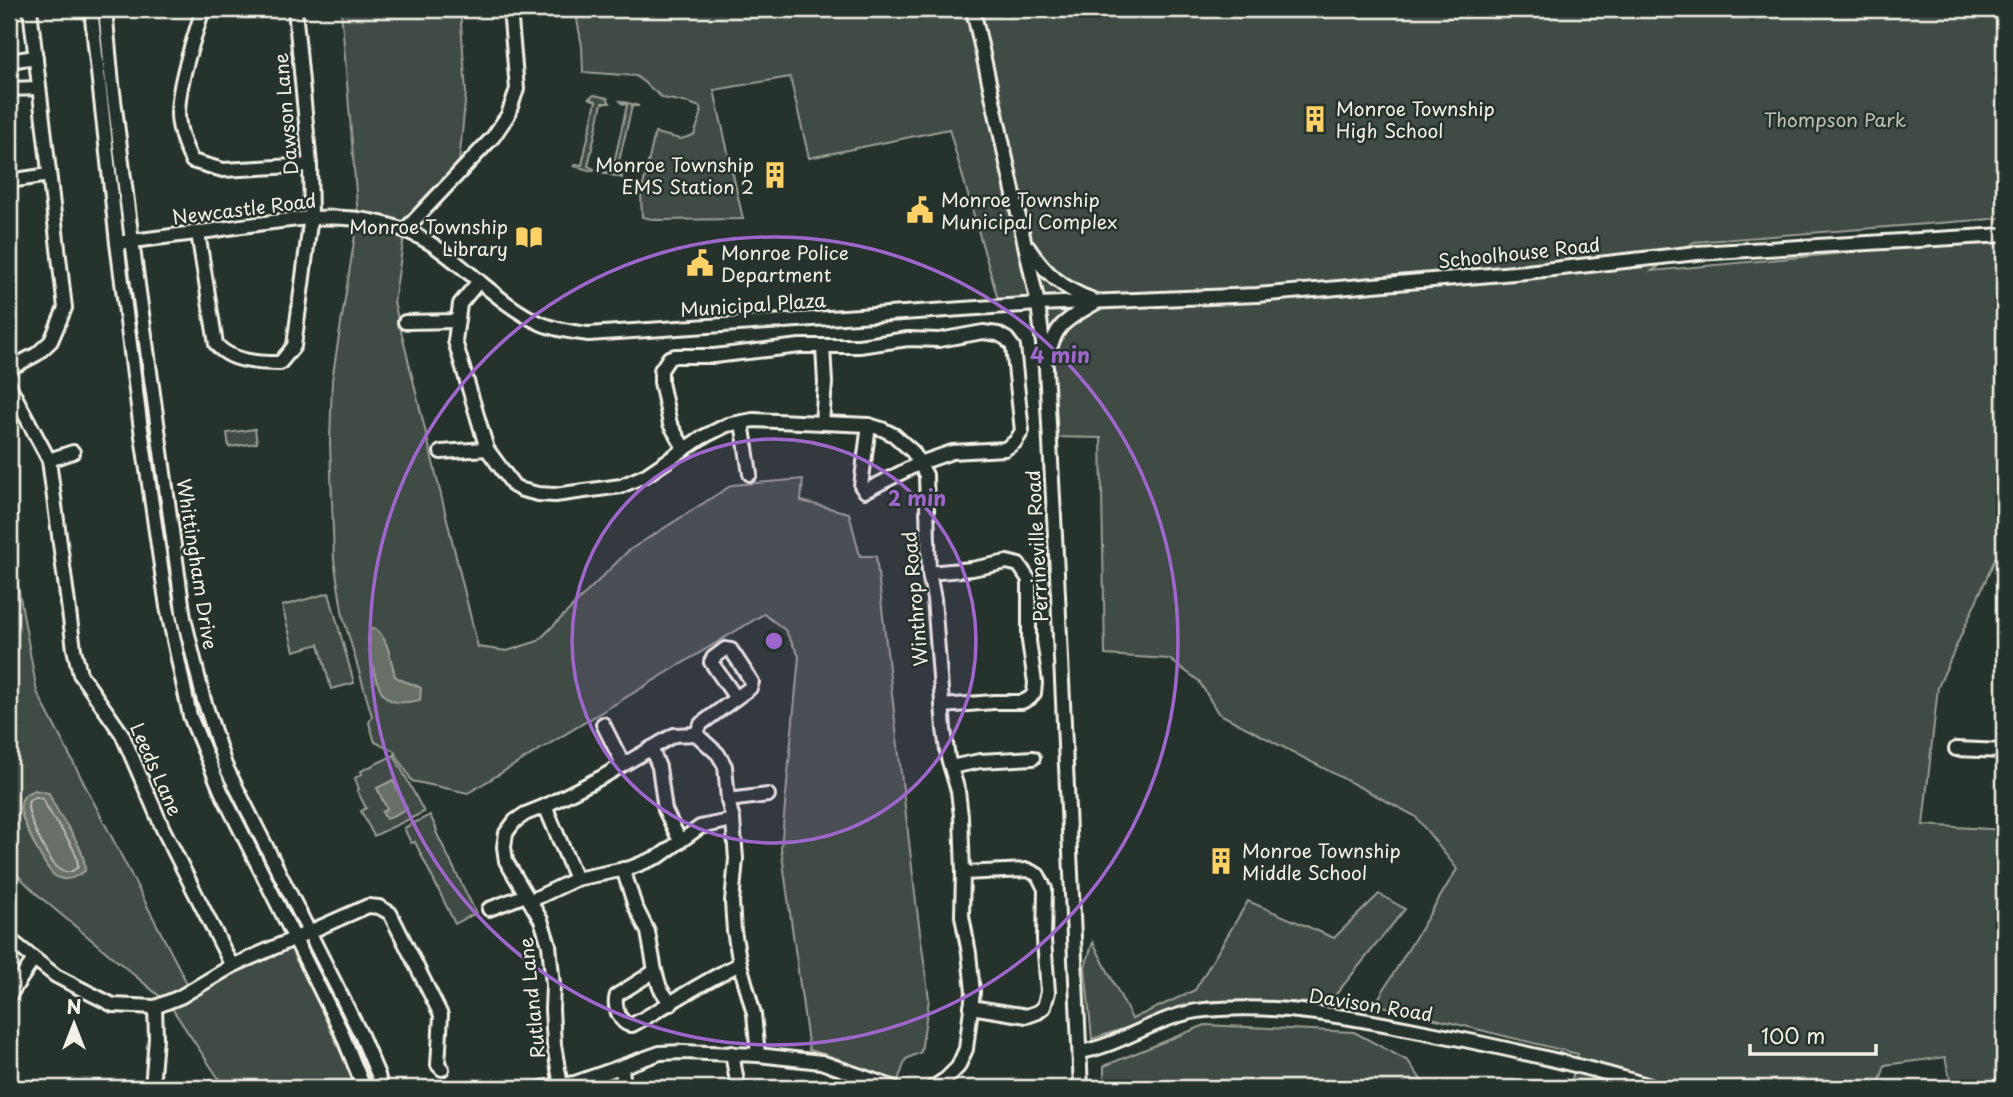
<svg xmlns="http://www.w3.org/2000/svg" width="2013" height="1097" font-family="'Playpen Sans',sans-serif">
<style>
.green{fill:#414b45;stroke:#9a9e96;stroke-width:2}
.water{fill:#676f68;stroke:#9fa39b;stroke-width:2}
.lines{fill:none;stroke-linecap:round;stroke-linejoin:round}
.shore{stroke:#bcbdb5;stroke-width:2}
.minor-casing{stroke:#f4f1e8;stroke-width:18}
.minor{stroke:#26332d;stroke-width:12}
.ring{fill:none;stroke:#9f67cb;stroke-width:3.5}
.labels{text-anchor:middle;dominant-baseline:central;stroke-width:5;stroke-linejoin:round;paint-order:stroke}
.poi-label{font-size:19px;fill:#f4f1e8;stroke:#26332d;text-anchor:start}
.street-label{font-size:19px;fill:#f4f1e8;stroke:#26332d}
.park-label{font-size:19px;fill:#bebfb7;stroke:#26332d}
.centre{fill:#9f67cb;stroke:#26332d;stroke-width:3.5}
.ring-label{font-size:21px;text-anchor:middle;font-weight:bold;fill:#9f67cb;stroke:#26332d;stroke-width:5;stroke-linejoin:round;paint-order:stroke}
</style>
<rect width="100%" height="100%" fill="#26332d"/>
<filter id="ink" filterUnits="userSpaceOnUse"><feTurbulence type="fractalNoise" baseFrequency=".0143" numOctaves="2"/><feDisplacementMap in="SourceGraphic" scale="14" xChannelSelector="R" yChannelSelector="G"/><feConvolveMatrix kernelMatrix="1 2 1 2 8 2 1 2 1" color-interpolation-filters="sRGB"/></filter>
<g filter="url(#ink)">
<g class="green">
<path d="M341 9H460L466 92 458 174 405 230 394 302 478 647 507 651 538 641 628 551 732 485 803 479 801 501 849 513 860 556H876L916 902 929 999 921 1052 906 1059 895 1088H830L839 1059 809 1050 781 848 799 656 785 630 764 614 468 793 412 781 394 751 375 742 369 723 372 716 343 616 334 560 330 443 332 380 358 217Z"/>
<path d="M575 9H2004V218L1694 242 1652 271 2004 238V539L1938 687 1923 825 2004 830V1088H1952L1945 1057 1885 1065 1878 1088H1570L1578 1054 1375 1004 1457 869 1415 816 1218 713 1199 681 1169 659 1105 655 1101 438 1052 437 1039 308 1001 310 949 129 809 158 790 77 714 90 743 219 658 220 642 217 641 194 655 133 681 139 694 135 701 115 700 107 689 103 663 98 636 76 583 72 582 46Z"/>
<path d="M594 95 607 98 610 103H602L588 166 594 169 593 171 574 166 576 164 582 165 596 101 589 98Z"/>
<path d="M620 101 639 106H632L616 174 622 176V178L604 173 605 172H612L627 105 621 103Z"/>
<path d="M255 429 257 443 229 447 227 433Z"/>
<path d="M9 535 37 692 193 995 291 944 357 1088H225L169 1004 40 897 9 867Z"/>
<path d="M329 593 354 683 331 689 319 644 294 651 282 606Z"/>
<path d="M394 755 424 812 374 836 361 811 366 808 357 790 359 789 355 778 362 774 361 771Z"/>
<path d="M430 815 437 830 436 832 476 913 455 924 415 842 411 843 404 828Z"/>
<path d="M1379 894 1405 909 1329 1003 1208 1001 1092 1039 1085 967 1093 942 1132 1019 1195 990 1248 901 1334 938Z"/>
<path d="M1205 1025 1354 1032 1408 1061 1427 1088H1104V1066Z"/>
</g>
<g class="water">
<path d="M374 628C388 636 391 661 395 676 402 682 413 683 421 688L420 700C410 702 396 705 387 698 376 690 365 643 370 630Z"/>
<path d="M393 780 407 809 386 819 382 812 387 809 377 788Z"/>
<path d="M34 790 49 793C58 820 85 841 85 871 76 877 65 883 55 876 45 869 23 823 21 811 20 809 21 802 22 800 24 794 28 793 34 790Z"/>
</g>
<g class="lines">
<path class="shore" d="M36 797 43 799C51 821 78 844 78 867 73 871 69 874 62 871 50 866 32 825 29 812 27 806 28 806 29 800Z"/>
<defs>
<g id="minor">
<path d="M91 9 117 243 140 422 167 607 190 716 221 791 341 1031 364 1088"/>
<path d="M105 9 112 84 132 241 184 618 203 697 225 765 361 1035 378 1075 381 1088"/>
<path d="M200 9 201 15C192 46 179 80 178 113 178 130 185 147 192 161L223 170 310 165"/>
<path d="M973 9 1038 304 1046 368 1057 573 1081 1088"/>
<path d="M9 61 36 57"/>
<path d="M9 89 39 88"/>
<path d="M9 181 49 175"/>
<path d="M405 230 493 137 508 115 517 89 510 9"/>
<path d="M198 233 216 344C230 362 259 363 280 363L294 346 311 216 310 165 295 9"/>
<path d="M117 243C154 238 191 234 228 228 296 219 367 204 430 243 466 266 502 307 542 324 556 330 573 332 588 334L1038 304 1257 295 1526 272 1697 253 2004 235"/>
<path d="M1028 247C1044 272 1063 289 1091 299"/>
<path d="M479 281 460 304 455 341 487 449 514 486 522 490 538 494 555 495 621 486 646 475 701 438 727 425 753 420 869 425 882 429 894 435 913 452 926 475 929 573 934 599 944 729 948 758 958 791 961 816 963 873 962 916 969 953 973 992 966 1049 958 1067 946 1079 932 1088"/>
<path d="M405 322 457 321"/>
<path d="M1048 357C1055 323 1068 319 1095 303"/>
<path d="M9 369 37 354 51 341 65 308 30 9"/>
<path d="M9 385 49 460 74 649 80 674 122 734 163 829 232 966"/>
<path d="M742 422 750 474"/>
<path d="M822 423 825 383 823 347"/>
<path d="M684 448 670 424 661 382V370L669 358 675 356H714L800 346H859L908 339 939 340 983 332 998 334 1007 339 1013 347 1022 431 1015 442 1005 449 952 452 920 463 865 491 861 486 869 425"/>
<path d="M441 452 487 449"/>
<path d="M49 460 73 452"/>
<path d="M929 573 972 569 1007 562 1019 565 1029 580V641L1035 683 1034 693 1030 698 1022 702H994L942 706"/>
<path d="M725 649 731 650 752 682 750 688 736 698 711 662 713 658Z"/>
<path d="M603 724 623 764"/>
<path d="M696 734 701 724 736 698"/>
<path d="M651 748 659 767 665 810 680 841"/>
<path d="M1956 749 2004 751"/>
<path d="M951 767 980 761 1033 758"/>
<path d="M728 800 768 795"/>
<path d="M545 806 576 879"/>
<path d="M623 869 635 906 648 932 655 971 660 988 671 1004"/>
<path d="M963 873 1028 870 1038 875 1045 889 1044 940 1048 992 1044 1007 1038 1012 1027 1016 971 1007"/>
<path d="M530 901 576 879 630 868 660 856 700 827 733 820"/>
<path d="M489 909 526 895"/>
<path d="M9 939 56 976 113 1005 155 1007 180 997 232 966 368 906 379 907 390 913 441 1015 438 1065 442 1069"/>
<path d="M655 971 617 995C613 1006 620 1025 632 1025 669 1005 703 981 740 964"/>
<path d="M9 996 34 959"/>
<path d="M1080 1052C1123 1045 1160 1014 1205 1010 1282 1003 1355 1018 1430 1033 1506 1048 1583 1065 1657 1088"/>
<path d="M732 1053 738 1088"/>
<path d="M622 1068 624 1088"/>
<path d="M561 1086 554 1045 552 1009 553 985 549 945 541 920 506 861 504 847 506 833 515 821 525 814 545 806 602 777 674 735 696 734 718 754 725 766 728 800 733 820 736 859 732 902 734 931 740 964 754 1014 758 1055"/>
<path d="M152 1088 156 1038 155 1007"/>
<path d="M542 1088 575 1083 660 1053 683 1052 758 1055 821 1062 895 1088"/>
</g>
</defs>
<use href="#minor" class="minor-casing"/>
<use href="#minor" class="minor"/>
</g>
</g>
<circle cx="774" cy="641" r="202" fill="#9f67cb" fill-opacity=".12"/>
<g class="ring">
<circle cx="774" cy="641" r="202"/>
<circle cx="774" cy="641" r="404"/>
</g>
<defs>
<symbol id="building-bare" viewBox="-9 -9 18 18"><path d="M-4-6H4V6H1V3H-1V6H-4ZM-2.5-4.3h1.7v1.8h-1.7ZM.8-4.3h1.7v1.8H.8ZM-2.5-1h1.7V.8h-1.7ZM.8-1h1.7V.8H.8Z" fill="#ffd166" stroke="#26332d" stroke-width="2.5" paint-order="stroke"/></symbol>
<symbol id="civic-bare" viewBox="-9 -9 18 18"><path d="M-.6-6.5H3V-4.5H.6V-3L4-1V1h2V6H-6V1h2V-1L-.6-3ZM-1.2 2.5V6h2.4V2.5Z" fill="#ffd166" stroke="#26332d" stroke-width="2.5" paint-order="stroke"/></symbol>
<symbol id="library-bare" viewBox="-9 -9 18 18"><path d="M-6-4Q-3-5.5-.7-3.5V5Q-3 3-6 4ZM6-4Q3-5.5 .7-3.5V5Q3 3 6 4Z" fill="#ffd166" stroke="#26332d" stroke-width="2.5" paint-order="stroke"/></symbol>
</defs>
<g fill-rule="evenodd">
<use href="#building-bare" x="1296" y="100" width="38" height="38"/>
<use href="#building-bare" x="756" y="156" width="38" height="38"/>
<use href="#civic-bare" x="901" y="191" width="38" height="38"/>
<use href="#library-bare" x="510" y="218" width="38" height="38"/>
<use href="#civic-bare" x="681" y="244" width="38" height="38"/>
<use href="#building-bare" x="1202" y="842" width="38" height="38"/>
</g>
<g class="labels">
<g class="poi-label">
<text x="1336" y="108">Monroe Township<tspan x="1336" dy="22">High School</tspan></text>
<text x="754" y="164" text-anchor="end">Monroe Township<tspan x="754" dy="22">EMS Station 2</tspan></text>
<text x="941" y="199">Monroe Township<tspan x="941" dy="22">Municipal Complex</tspan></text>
<text x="508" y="226" text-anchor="end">Monroe Township<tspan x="508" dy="22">Library</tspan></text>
<text x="721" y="252">Monroe Police<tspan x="721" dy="22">Department</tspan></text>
<text x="1242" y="850">Monroe Township<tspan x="1242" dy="22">Middle School</tspan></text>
</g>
<g class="street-label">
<text transform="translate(285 114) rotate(-95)">Dawson Lane</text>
<text transform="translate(244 208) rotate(-7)">Newcastle Road</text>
<text transform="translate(1519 252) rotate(-6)">Schoolhouse Road</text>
<text transform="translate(753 304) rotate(-4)">Municipal Plaza</text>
<text transform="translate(1036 546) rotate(-93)">Perrineville Road</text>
<text transform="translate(198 564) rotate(81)">Whittingham Drive</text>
<text transform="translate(914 599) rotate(-95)">Winthrop Road</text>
<text transform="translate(157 769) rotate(66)">Leeds Lane</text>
<text transform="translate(531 998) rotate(-96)">Rutland Lane</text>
<text transform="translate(1371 1004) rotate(9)">Davison Road</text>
</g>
<g class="park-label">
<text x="1835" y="119">Thompson Park</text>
</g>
</g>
<circle cx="774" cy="641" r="10" class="centre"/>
<g class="ring-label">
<text x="1060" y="363">4 min</text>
<text x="917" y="506">2 min</text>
</g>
<rect width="2013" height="1097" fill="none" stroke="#26332d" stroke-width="35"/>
<rect x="18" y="18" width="1978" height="1062" fill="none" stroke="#f4f1e8" stroke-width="2.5" filter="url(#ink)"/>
<g transform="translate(74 1024)" stroke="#26332d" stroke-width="5" paint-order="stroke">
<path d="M0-5L12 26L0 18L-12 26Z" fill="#f4f1e8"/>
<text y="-10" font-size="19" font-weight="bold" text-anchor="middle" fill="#f4f1e8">N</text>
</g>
<path d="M1750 1044v10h126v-10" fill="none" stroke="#f4f1e8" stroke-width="3.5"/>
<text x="1761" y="1044" font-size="21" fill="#f4f1e8" stroke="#26332d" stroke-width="5" paint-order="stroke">100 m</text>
</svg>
